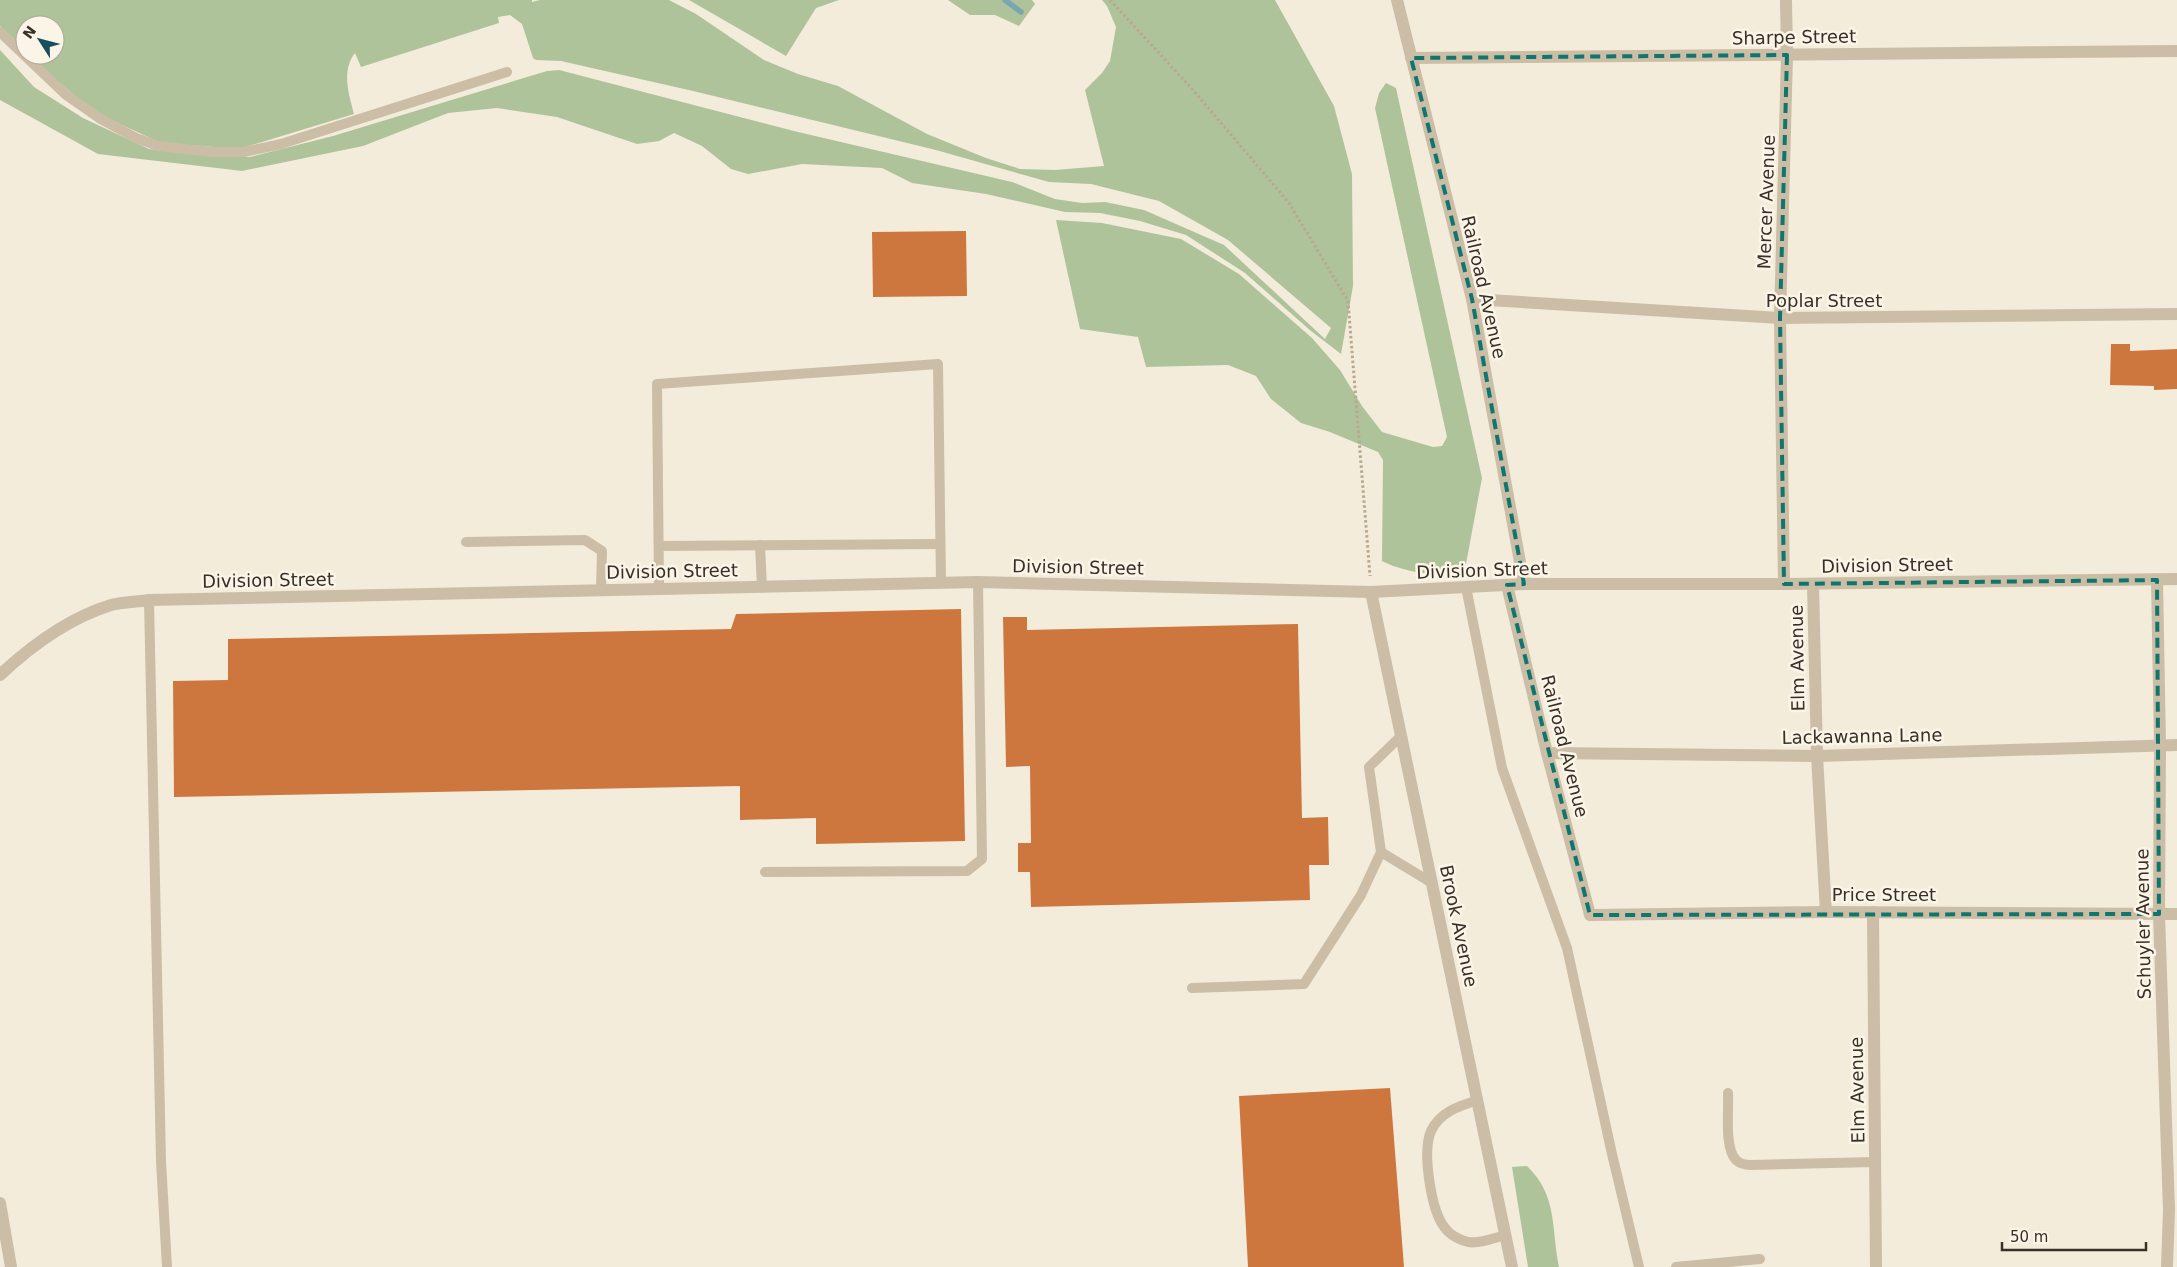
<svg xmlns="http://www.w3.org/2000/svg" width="2177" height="1267" font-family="'DejaVu Sans',sans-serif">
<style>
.green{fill:#afc39a}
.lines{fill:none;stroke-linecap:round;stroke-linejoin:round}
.stream{stroke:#78a7b2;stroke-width:5.5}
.building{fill:#cd773f}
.path{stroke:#b8a890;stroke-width:3;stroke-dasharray:2.5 2.5;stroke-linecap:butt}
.service{stroke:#ccbda6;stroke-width:10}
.minor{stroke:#ccbda6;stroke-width:12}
.marked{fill:none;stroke:#0f766e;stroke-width:4;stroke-dasharray:10 6;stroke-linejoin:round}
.labels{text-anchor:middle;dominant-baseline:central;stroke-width:5;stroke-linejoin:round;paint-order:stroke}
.street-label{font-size:18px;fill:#382f27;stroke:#fbf5e8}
</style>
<rect width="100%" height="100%" fill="#f3ecdb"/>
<g class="green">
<path d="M0 0H532V2L540 0H669L696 14 764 60 798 74 838 86 927 134 986 158 1020 169 1055 170 1104 166 1085 90 1102 73 1110 61 1116 27 1107 6 1102 0H1275L1334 106 1352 174 1353 286 1341 354 1311 331 1245 273 1186 235 1140 221 1100 213 1065 212 986 194 912 183 882 168 802 164 748 174 731 169 702 146 674 133 659 141 637 144 557 117 497 108 448 113 363 146 242 171 98 154 0 100V50L34 87 83 118 149 149 222 157H250L333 136 547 71 559 70 798 132 1012 182 1055 199 1082 203 1105 202 1144 210 1224 245 1325 339 1331 328 1228 240 1159 201 1091 184 1049 182 936 150 693 91 561 61 536 60 533 58 522 24 510 15 498 17 499 23 361 67 355 53C341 71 349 95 354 114L239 149 161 143 92 111 28 55H55V25H25V52L0 26Z"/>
<path d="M689 0H839L816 8 786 56Z"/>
<path d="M948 0H1032L1035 4 1019 26 995 15H970Z"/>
<path d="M1386 83 1396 88 1482 478 1466 564C1450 583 1401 571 1382 561L1383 460 1378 452 1330 432 1301 423 1271 399 1256 376 1228 365 1146 367 1138 337 1080 329 1056 220 1102 223 1181 239 1239 274 1312 338 1340 370 1362 406 1382 432 1433 447 1442 446 1447 437 1375 108 1379 93Z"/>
<path d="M1527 1166C1558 1196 1551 1228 1559 1267H1528L1512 1167Z"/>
</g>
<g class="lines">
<path class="stream" d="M1005 0 1021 12"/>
</g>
<g class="building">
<path d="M966 231 967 296 873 297 872 232Z"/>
<path d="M2111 344H2130V351L2177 349V389L2154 390V386L2110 385Z"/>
<path d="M961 609 965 841 816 844V818L740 820V786L174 797 173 681 228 680V639L731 629 736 614Z"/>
<path d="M1003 617H1027V630L1298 624 1302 818 1328 817 1329 865H1309L1310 900 1031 907 1030 872H1018V843H1031L1030 766 1006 767Z"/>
<path d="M1390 1088 1404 1267H1248L1239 1096Z"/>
</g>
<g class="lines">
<path class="path" d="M1110 0 1193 90 1289 203 1348 301 1370 576"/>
<g class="service">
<path d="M0 32 66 95 99 118 136 138 158 146 212 152H244L281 144 507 72"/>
<path d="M466 542 585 540 602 551 601 590"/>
<path d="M760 545 762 587"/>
<path d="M659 546 940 544"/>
<path d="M1466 587 1502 768 1567 948 1612 1154 1639 1267"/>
<path d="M659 589 657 384 938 364 941 583"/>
<path d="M149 600 161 1161 167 1267"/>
<path d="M1381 852 1369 767 1401 736"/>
<path d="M765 872 967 871 982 859 978 582"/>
<path d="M1192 988 1304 984 1361 895 1381 852 1432 883"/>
<path d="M1728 1093C1729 1109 1724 1148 1736 1160 1740 1164 1745 1165 1751 1165L1875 1162"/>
<path d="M1478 1100C1459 1106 1440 1112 1431 1131 1422 1152 1431 1211 1445 1228 1450 1235 1460 1240 1468 1242 1480 1244 1494 1238 1506 1235"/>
<path d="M1676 1267 1760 1259"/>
</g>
<g class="minor">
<path d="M1397 0 1472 299 1524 584"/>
<path d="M1411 58 2177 51"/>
<path d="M1472 299 1780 318 2177 314"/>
<path d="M2157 580 2160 745 2159 914 2169 1210 2167 1267"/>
<path d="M1784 584 1780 318 1787 55 1786 0"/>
<path d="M1813 584 1817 756 1826 912"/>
<path d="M1507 585 1547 753 1590 915 1826 912 2177 914"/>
<path d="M1371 592 1512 1267"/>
<path d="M0 675C32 645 69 618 111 605 123 602 137 602 149 600L978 582 1371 592 1524 584H1784L2177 579"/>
<path d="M1547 753 1817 756 2177 745"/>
<path d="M1873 912 1876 1267"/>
<path d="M0 1203 11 1267"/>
</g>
</g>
<path class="marked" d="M1787 55 1780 318 1784 584 2157 580 2159 914 1590 915 1507 585 1524 584 1472 299 1411 58Z"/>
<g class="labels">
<g class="street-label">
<text transform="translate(1794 37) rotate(-1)">Sharpe Street</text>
<text transform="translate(1766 202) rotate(-88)">Mercer Avenue</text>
<text transform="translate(1484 287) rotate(77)">Railroad Avenue</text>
<text x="1824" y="300">Poplar Street</text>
<text transform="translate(1887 565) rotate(-1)">Division Street</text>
<text transform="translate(1078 567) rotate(1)">Division Street</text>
<text transform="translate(1482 570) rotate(-2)">Division Street</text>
<text transform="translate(672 571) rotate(-1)">Division Street</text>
<text transform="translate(268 580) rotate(-1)">Division Street</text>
<text transform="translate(1797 658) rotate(-91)">Elm Avenue</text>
<text transform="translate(1862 736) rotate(-1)">Lackawanna Lane</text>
<text transform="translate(1565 746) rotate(76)">Railroad Avenue</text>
<text x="1884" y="894">Price Street</text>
<text transform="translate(2143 924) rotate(-91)">Schuyler Avenue</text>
<text transform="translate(1459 926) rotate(78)">Brook Avenue</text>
<text transform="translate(1857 1090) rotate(-91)">Elm Avenue</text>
</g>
</g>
<g transform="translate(40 40) rotate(306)"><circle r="24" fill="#fbf5e8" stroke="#ada69b"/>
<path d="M0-4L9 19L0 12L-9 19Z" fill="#1a4e5c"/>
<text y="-8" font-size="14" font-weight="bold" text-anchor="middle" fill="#382f27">N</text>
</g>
<path d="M2002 1242v8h144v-8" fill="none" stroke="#382f27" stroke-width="2.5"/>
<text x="2010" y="1242" font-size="15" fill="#382f27" stroke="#fbf5e8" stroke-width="4" paint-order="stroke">50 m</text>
</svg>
